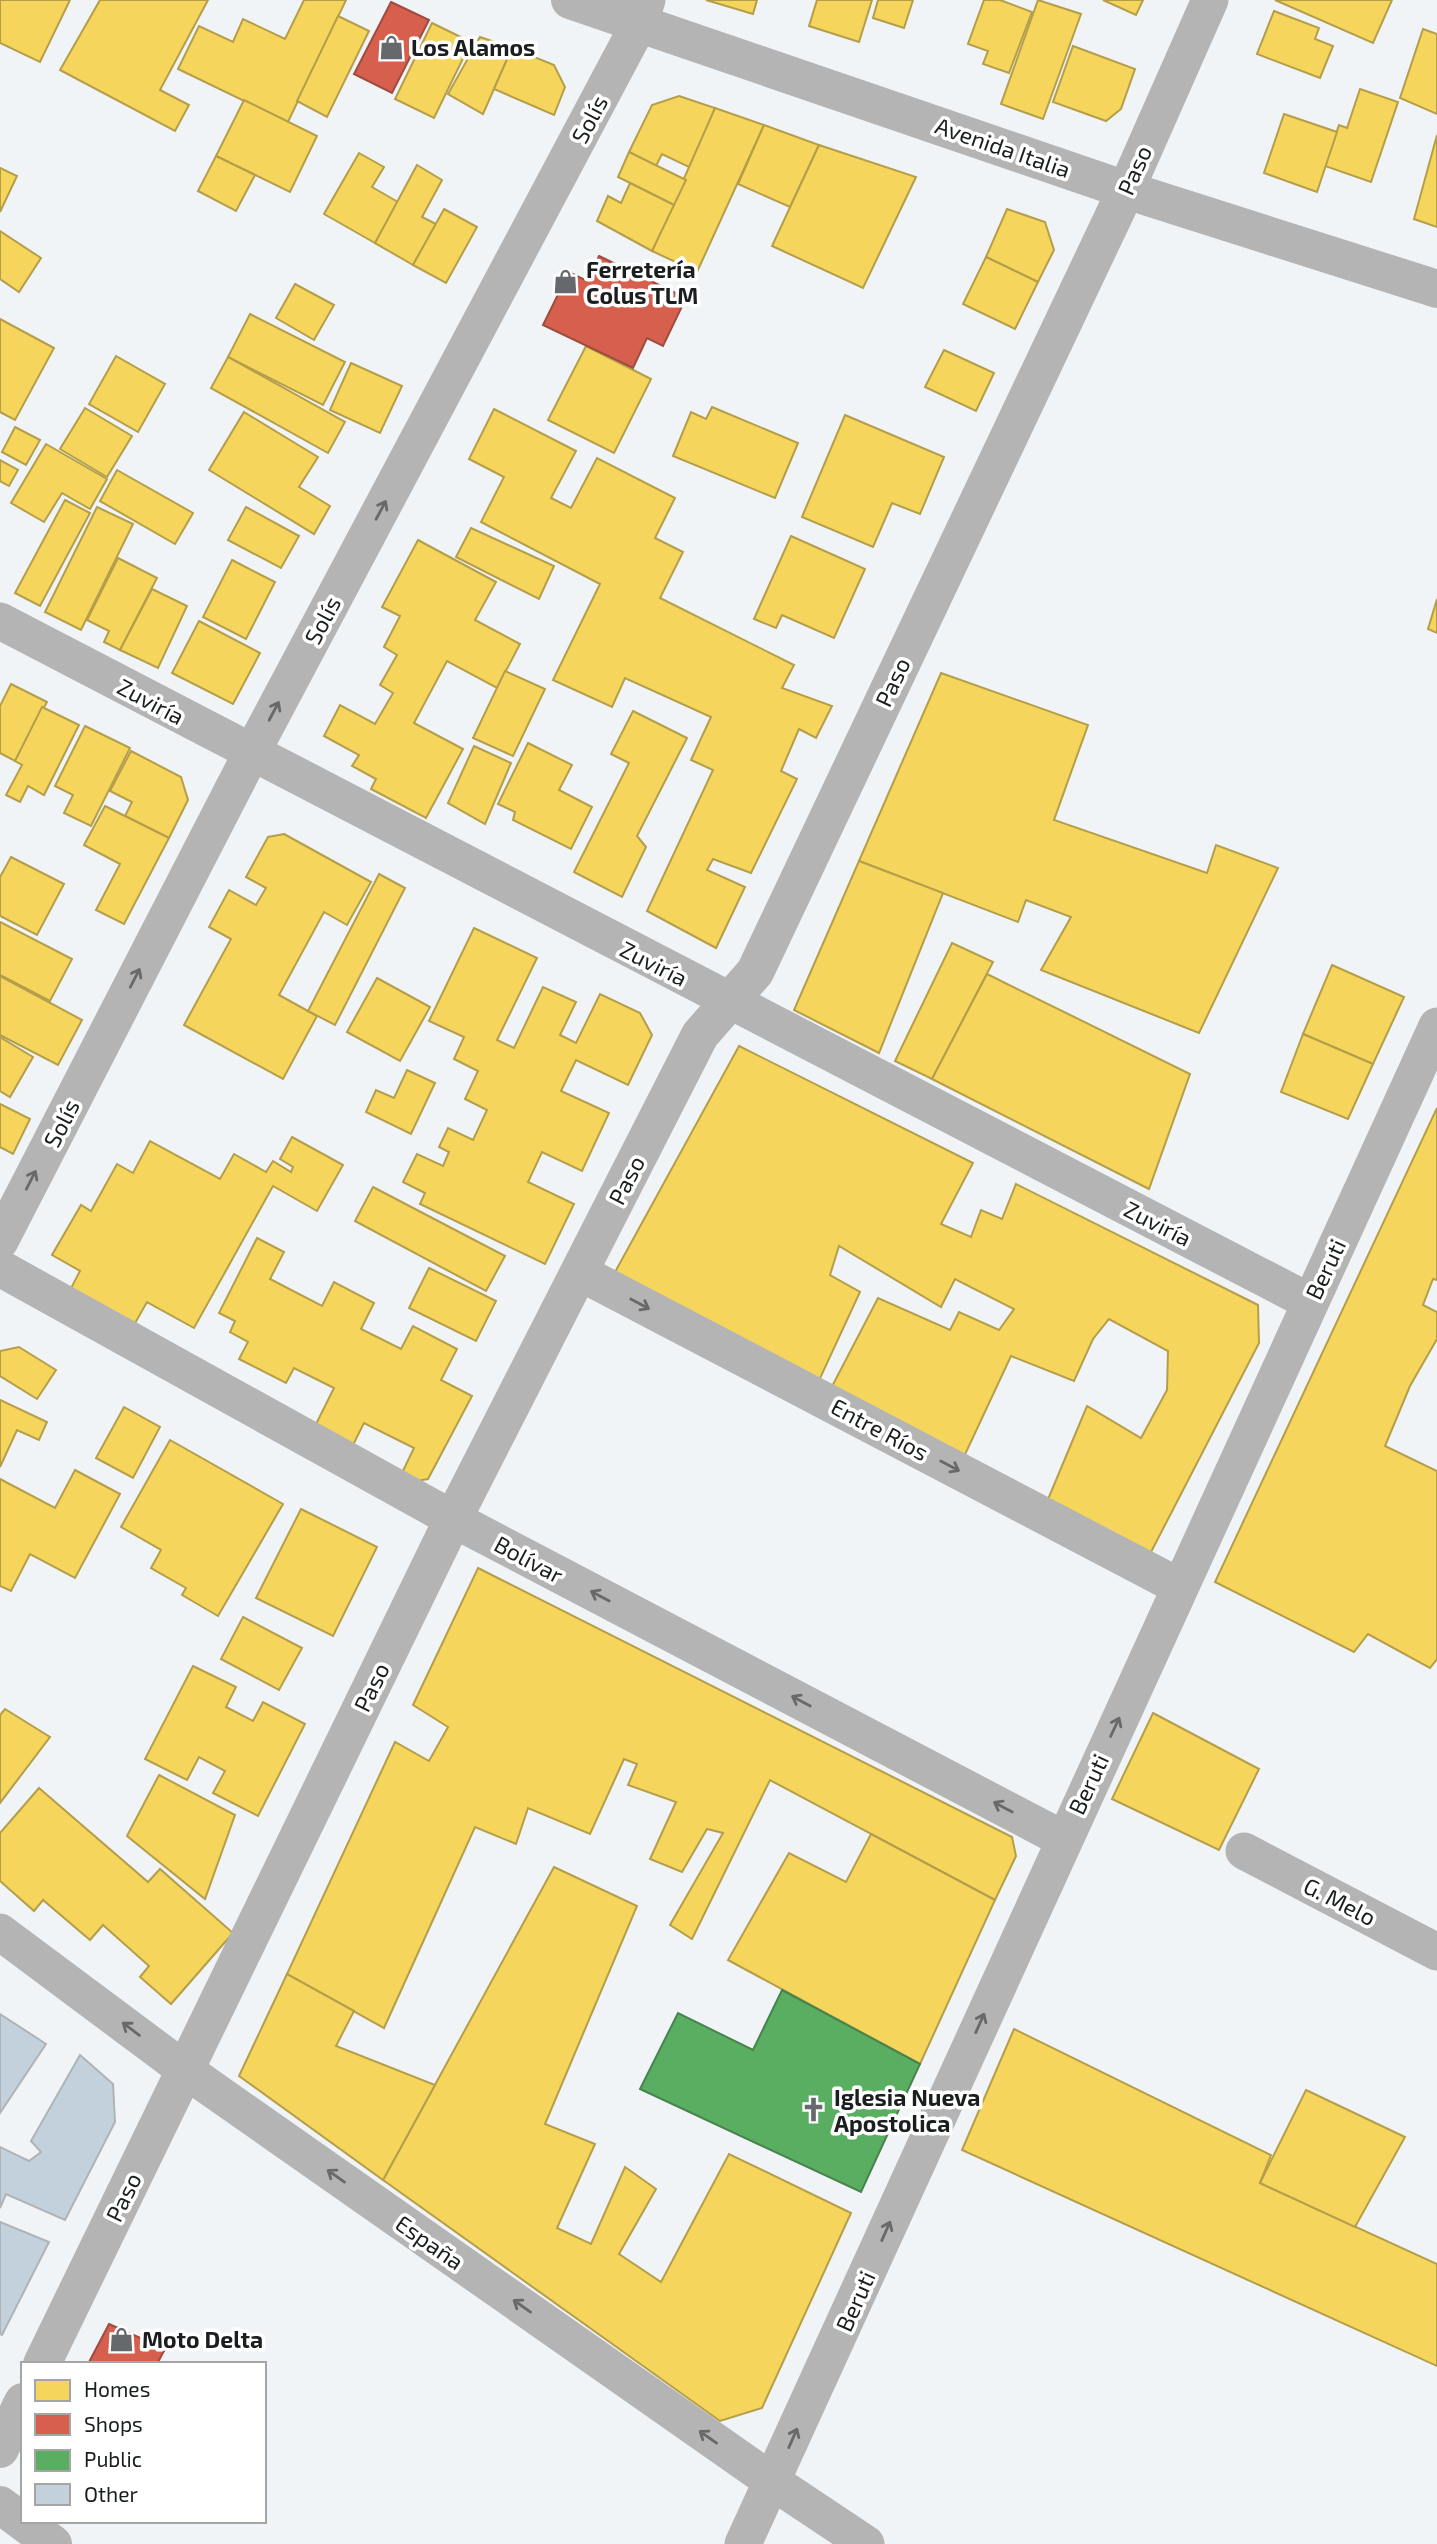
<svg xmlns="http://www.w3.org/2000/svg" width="1437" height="2544" font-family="'Exo 2',sans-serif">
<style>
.homes{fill:#f6d55c;stroke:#b49e4a;stroke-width:2}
.shops{fill:#d6604d;stroke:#9e4c3f;stroke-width:2}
.public{fill:#5aae61;stroke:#47834d;stroke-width:2}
.building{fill:#c3d1dd;stroke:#b0b3b5;stroke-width:2}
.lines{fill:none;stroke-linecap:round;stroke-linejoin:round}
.minor{stroke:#b5b4b4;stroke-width:37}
.tertiary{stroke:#b5b4b4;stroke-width:38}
.secondary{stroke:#b3b3b4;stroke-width:38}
.oneway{stroke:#68696a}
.labels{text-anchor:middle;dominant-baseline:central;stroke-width:7;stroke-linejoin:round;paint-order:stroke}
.poi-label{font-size:23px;font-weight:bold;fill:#1b1e1f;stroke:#fff;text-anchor:start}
.street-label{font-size:23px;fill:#1b1e1f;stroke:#fff}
</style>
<rect width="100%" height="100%" fill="#f1f4f7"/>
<g class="homes">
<path d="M0 0H70L40 62 0 43Z"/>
<path d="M100 0H208L160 90 189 105 175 131 60 70Z"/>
<path d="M304 0H346L288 122 178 69 199 26 233 42 243 19 285 39Z"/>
<path d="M706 0H757L753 14Z"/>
<path d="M817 0H872L859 42 809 26Z"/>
<path d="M878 0H913L904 28 873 18Z"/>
<path d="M984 0H1000L1032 12 1009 73 983 64 988 51 968 44Z"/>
<path d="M1038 0 1081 14 1043 119 1001 104Z"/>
<path d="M1103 0H1143L1136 15Z"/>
<path d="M1275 0H1392L1373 43Z"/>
<path d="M1274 11 1319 28 1315 39 1333 46 1320 78 1257 54Z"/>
<path d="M338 16 369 31 327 117 297 101Z"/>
<path d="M432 23 471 42 434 118 395 99Z"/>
<path d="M1423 29 1437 34V114L1400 98Z"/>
<path d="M480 37 512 48 483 114 448 94Z"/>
<path d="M1073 46 1135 69 1121 109 1106 121 1053 102Z"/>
<path d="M512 48 554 65 565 87 554 115 494 89Z"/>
<path d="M1360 89 1398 102 1371 182 1325 166 1339 125 1347 128Z"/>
<path d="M679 96 715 108 691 168 662 154 656 166 629 152 652 105Z"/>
<path d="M244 100 317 136 290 192 216 156Z"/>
<path d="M715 108 764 125 697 272 652 251Z"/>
<path d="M1284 114 1337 132 1317 192 1264 173Z"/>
<path d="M764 125 819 145 790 207 738 184Z"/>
<path d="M1437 135V227L1414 219Z"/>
<path d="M819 145 916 177 863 288 772 246Z"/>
<path d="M629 152 686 180 674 205 618 177Z"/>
<path d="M359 153 384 167 372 187 398 202 375 243 324 214Z"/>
<path d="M216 156 255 175 236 211 198 191Z"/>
<path d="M417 165 442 180 422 217 436 224 413 265 375 243Z"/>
<path d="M0 168 17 176 0 212Z"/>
<path d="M630 183 674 205 652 251 597 221 608 196 621 203Z"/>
<path d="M444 209 477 227 446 283 413 265Z"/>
<path d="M1007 209 1045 222 1054 250 1038 282 986 257Z"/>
<path d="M0 231 41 258 19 292 0 279Z"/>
<path d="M986 257 1038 282 1015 329 963 304Z"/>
<path d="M295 284 334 305 314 340 276 318Z"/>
<path d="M250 314 345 362 323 405 228 357Z"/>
<path d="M0 319 54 348 15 420 0 412Z"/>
<path d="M586 346 651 379 614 453 548 420Z"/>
<path d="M944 350 994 373 976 411 925 387Z"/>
<path d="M116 356 165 384 138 432 89 404Z"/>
<path d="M228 357 345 422 328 453 211 388Z"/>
<path d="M351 363 402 386 380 433 330 410Z"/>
<path d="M712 407 798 443 775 498 673 456 691 412 706 419Z"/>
<path d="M85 408 132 436 107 477 60 449Z"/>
<path d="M494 409 576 451 551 498 571 508 597 458 675 498 655 538 683 552 660 598 794 665 782 688 832 706 816 738 799 729 781 771 797 779 751 873 713 859 707 870 745 887 716 948 647 911 713 770 691 760 711 717 625 678 612 707 553 680 600 584 481 522 504 477 469 459Z"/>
<path d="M244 412 318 457 299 487 330 506 314 534 209 470Z"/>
<path d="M845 415 944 457 920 514 892 503 873 547 802 517Z"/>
<path d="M15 427 40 440 26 465 2 452Z"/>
<path d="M46 444 107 479 90 509 62 493 44 522 11 503Z"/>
<path d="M0 460 18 470 9 486 0 481Z"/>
<path d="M117 470 193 513 175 544 100 501Z"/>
<path d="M65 500 90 513 40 606 15 593Z"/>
<path d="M97 507 133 524 81 630 45 612Z"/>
<path d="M246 507 299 536 281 568 228 540Z"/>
<path d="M471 528 554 566 539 599 456 557Z"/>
<path d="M791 536 865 569 834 638 782 615 776 628 754 619Z"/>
<path d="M418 540 496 582 475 620 520 644 497 688 447 661 414 723 463 749 426 818 371 789 376 779 352 766 359 755 324 736 340 705 375 724 393 693 380 685 397 655 384 647 400 616 382 607Z"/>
<path d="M118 558 157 578 120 650 104 642 109 631 87 620Z"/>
<path d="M232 560 275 582 246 639 203 617Z"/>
<path d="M152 589 187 606 158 668 120 650Z"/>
<path d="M1437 599V633L1428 629Z"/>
<path d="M199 621 260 653 233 704 172 673Z"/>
<path d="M505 671 545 689 513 756 473 738Z"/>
<path d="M941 673 1088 725 1054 820 1207 873 1216 845 1278 868 1199 1033 1041 970 1071 917 1026 900 1018 922 859 861Z"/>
<path d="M11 684 47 702 15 761 0 753V706Z"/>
<path d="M42 707 79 725 44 795 28 786 20 802 6 795 22 765 15 761Z"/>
<path d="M633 711 687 738 637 836 646 847 622 897 574 872 629 763 611 754Z"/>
<path d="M85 726 130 748 91 826 64 813 73 795 55 786Z"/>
<path d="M528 743 572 765 559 790 592 807 571 849 513 820 515 812 498 804Z"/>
<path d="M474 746 511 763 485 824 448 803Z"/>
<path d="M131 751 181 777 188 800 169 838 125 816 132 802 110 791Z"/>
<path d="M105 806 169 838 124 924 96 910 120 864 84 845Z"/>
<path d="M284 834 371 882 347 925 324 912 279 995 317 1016 283 1079 184 1025 231 939 209 927 229 890 256 905 266 888 246 877 268 837Z"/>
<path d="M11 857 64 884 37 935 0 916V877Z"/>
<path d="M859 861 943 893 879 1053 794 1010Z"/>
<path d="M379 874 405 888 335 1025 308 1011Z"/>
<path d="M0 922 72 959 50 1001 0 975Z"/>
<path d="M474 928 537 958 497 1040 514 1048 543 987 576 1002 560 1035 576 1043 600 994 640 1013 652 1035 628 1085 576 1060 561 1091 609 1113 582 1171 542 1152 528 1182 574 1204 545 1264 420 1204 425 1193 403 1182 417 1154 443 1166 449 1152 439 1147 448 1128 473 1140 487 1110 465 1099 478 1071 454 1059 464 1037 429 1021Z"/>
<path d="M952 943 993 962 932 1079 895 1061Z"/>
<path d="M1332 965 1404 997 1373 1064 1303 1034Z"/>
<path d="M987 974 1190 1074 1149 1189 932 1079Z"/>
<path d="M0 976 82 1020 58 1065 0 1035Z"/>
<path d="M377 978 430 1007 400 1061 347 1032Z"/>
<path d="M1303 1034 1373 1064 1348 1119 1281 1092Z"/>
<path d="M0 1037 33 1057 10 1097 0 1091Z"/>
<path d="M739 1046 973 1163 941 1224 971 1237 981 1210 1002 1219 1016 1184 1258 1305 1259 1343 1149 1556 1046 1504 1087 1406 1141 1438 1167 1390 1168 1351 1109 1319 1093 1339 1074 1381 1011 1356 962 1461 828 1394 878 1298 950 1330 959 1312 999 1330 1014 1309 955 1279 941 1307 839 1246 830 1275 860 1292 816 1387 609 1283Z"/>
<path d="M407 1070 435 1083 411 1134 366 1112 376 1090 394 1098Z"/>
<path d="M0 1104 30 1119 13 1154 0 1147Z"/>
<path d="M1437 1108V1280L1433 1279 1423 1305 1437 1312V1339L1410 1386 1385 1446 1437 1471V1659L1430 1668 1368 1634 1354 1652 1215 1582Z"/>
<path d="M292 1137 343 1165 317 1211 273 1186 194 1328 147 1302 134 1325 70 1290 80 1271 52 1255 81 1205 91 1211 117 1164 133 1173 150 1141 220 1179 234 1154 266 1172 273 1161 291 1172 293 1167 280 1159Z"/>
<path d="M373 1187 505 1256 486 1291 355 1221Z"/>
<path d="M257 1238 284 1252 270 1279 322 1306 334 1282 374 1303 361 1329 401 1349 413 1326 457 1349 441 1380 472 1396 428 1479 410 1482 400 1477 414 1448 364 1423 353 1445 315 1426 334 1388 294 1368 286 1383 239 1359 248 1342 230 1332 235 1321 219 1313Z"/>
<path d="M429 1268 496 1301 476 1341 409 1308Z"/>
<path d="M19 1347 56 1370 37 1399 0 1376V1351Z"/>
<path d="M0 1400 47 1422 39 1440 17 1430 0 1467Z"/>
<path d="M124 1407 160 1427 133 1478 96 1458Z"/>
<path d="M170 1440 283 1504 218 1616 182 1595 186 1588 151 1568 161 1550 121 1527Z"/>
<path d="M75 1470 120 1494 75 1578 30 1554 11 1591 0 1586V1479L55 1508Z"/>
<path d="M301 1509 377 1547 333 1636 256 1598Z"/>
<path d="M478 1568 1012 1837 1016 1856 995 1900 770 1780 692 1939 670 1925 723 1833 707 1829 682 1872 650 1859 676 1802 628 1785 637 1764 624 1759 590 1834 528 1808 516 1844 475 1827 384 2028 287 1974 395 1742 429 1761 448 1727 413 1705Z"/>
<path d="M243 1617 302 1648 279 1690 221 1659Z"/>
<path d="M193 1666 236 1687 226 1707 253 1721 263 1702 305 1724 258 1816 213 1793 225 1771 199 1757 187 1780 145 1759Z"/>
<path d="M5 1709 50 1737 0 1803V1715Z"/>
<path d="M1153 1713 1259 1769 1219 1850 1112 1799Z"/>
<path d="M159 1775 235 1815 205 1899 127 1836Z"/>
<path d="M39 1788 148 1882 160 1869 233 1933 171 2004 140 1977 149 1966 103 1925 90 1940 43 1900 34 1911 0 1881V1833Z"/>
<path d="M871 1834 995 1900 920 2064 728 1960 789 1853 846 1882Z"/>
<path d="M554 1867 637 1906 545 2124 595 2144 557 2228 591 2244 625 2167 656 2189 619 2254 661 2282 729 2154 851 2213 762 2408 720 2421 383 2180Z"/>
<path d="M287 1974 354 2011 336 2046 435 2085 383 2180 239 2076Z"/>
<path d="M1014 2029 1271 2155 1260 2183 1437 2264V2366L962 2150Z"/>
<path d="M1306 2090 1405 2137 1355 2227 1260 2183Z"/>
</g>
<g class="shops">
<path d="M391 2 429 20 392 93 354 74Z"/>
<path d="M599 256 686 298 663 346 647 338 633 368 543 325 569 272 587 281Z"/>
<path d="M109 2324 165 2349 157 2364H88Z"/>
</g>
<path class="public" d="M782 1990 920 2064 861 2192 640 2089 678 2013 753 2050Z"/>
<g class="building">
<path d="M0 2014 46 2044 0 2113Z"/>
<path d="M80 2055 113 2084 115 2122 65 2220 6 2194 0 2208V2147L29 2161 41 2152 31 2141Z"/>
<path d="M0 2222 49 2242 2 2335 0 2334Z"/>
</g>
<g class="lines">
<g class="minor">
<path d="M1126 190 1210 0"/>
<path d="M0 621 1310 1302"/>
<path d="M0 1241 251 754 640 22 647 0"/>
<path d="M0 1268 453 1519 1063 1839"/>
<path d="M579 1272 1180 1587"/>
<path d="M1244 1851 1437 1952"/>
<path d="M0 1932 185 2070 773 2482 866 2544"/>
<path d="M743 2544 1437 1026"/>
</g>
<g class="tertiary">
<path d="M570 0 1126 190 1437 289"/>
<path d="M42 2364 453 1519 700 1035 755 972 1126 190"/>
<path d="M0 2449 23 2402"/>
</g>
<path class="secondary" d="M0 2505 53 2544"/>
</g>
<defs><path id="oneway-shaft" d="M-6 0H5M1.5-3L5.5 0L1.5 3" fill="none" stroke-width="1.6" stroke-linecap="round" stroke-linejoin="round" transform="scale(1.75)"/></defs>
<g class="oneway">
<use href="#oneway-shaft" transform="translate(381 510) rotate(-62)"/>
<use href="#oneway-shaft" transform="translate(274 711) rotate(-62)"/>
<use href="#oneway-shaft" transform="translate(135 978) rotate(-63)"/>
<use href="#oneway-shaft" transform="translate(31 1180) rotate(-63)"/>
<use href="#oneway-shaft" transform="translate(640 1304) rotate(28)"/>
<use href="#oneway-shaft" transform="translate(950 1466) rotate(28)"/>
<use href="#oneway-shaft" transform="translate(600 1596) rotate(-152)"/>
<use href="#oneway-shaft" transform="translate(801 1701) rotate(-152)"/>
<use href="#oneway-shaft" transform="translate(1115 1727) rotate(-65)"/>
<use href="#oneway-shaft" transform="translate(1003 1807) rotate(-152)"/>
<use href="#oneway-shaft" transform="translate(980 2023) rotate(-66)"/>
<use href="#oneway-shaft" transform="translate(131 2029) rotate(-143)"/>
<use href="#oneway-shaft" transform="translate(336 2176) rotate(-145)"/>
<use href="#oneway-shaft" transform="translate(886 2231) rotate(-66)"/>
<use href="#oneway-shaft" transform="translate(522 2306) rotate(-145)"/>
<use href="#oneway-shaft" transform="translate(708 2437) rotate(-145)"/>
<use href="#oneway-shaft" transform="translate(793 2438) rotate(-66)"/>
</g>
<defs>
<symbol id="shop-bare" viewBox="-9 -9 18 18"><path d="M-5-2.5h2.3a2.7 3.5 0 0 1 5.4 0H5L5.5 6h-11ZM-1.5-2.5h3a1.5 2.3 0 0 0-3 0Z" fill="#66696b" stroke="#fff" stroke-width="2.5" paint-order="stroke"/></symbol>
<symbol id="church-bare" viewBox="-9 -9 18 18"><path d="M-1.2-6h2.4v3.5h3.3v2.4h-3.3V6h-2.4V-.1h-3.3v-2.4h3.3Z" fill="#66696b" stroke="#fff" stroke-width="2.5" paint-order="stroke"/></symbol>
</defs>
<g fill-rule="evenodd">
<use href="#shop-bare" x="374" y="30" width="35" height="35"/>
<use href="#shop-bare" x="548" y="264" width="35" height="35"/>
<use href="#church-bare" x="796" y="2092" width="35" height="35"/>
<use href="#shop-bare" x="104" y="2322" width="35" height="35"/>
</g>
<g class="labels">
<g class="poi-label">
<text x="411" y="47">Los Alamos</text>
<text x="586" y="269">Ferretería<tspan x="586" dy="26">Colus TLM</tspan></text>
<text x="834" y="2097">Iglesia Nueva<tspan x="834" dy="26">Apostolica</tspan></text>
<text x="142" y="2339">Moto Delta</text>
</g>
<g class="street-label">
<text transform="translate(589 119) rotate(-62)">Solís</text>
<text transform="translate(1003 147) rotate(19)">Avenida Italia</text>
<text transform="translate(1134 170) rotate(-66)">Paso</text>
<text transform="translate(322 620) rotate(-62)">Solís</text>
<text transform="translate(892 682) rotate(-65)">Paso</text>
<text transform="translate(151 701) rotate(28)">Zuviría</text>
<text transform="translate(654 963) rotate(27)">Zuviría</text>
<text transform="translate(61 1123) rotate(-63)">Solís</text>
<text transform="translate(626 1180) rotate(-63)">Paso</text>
<text transform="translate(1158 1223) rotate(27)">Zuviría</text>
<text transform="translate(1325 1269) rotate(-65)">Beruti</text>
<text transform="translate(880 1429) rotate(28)">Entre Ríos</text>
<text transform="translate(529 1559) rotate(28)">Bolívar</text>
<text transform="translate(371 1687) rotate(-64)">Paso</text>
<text transform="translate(1088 1784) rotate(-65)">Beruti</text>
<text transform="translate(1340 1901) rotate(27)">G. Melo</text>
<text transform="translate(123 2197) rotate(-64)">Paso</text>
<text transform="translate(430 2242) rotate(35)">España</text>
<text transform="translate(855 2301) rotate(-66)">Beruti</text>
</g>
</g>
<rect x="21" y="2362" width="245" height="161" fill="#ffffff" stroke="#a4a5a5" stroke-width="2"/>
<rect x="35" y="2380" width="35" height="21" fill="#f6d55c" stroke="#a4a5a5" stroke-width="2"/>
<text x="84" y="2397" font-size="21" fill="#1b1e1f">Homes</text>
<rect x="35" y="2414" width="35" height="21" fill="#d6604d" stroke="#a4a5a5" stroke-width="2"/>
<text x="84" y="2432" font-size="21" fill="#1b1e1f">Shops</text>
<rect x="35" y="2450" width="35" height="21" fill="#5aae61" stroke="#a4a5a5" stroke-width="2"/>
<text x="84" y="2467" font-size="21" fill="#1b1e1f">Public</text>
<rect x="35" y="2484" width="35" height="21" fill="#c3d1dd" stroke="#a4a5a5" stroke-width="2"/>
<text x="84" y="2502" font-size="21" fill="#1b1e1f">Other</text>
</svg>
